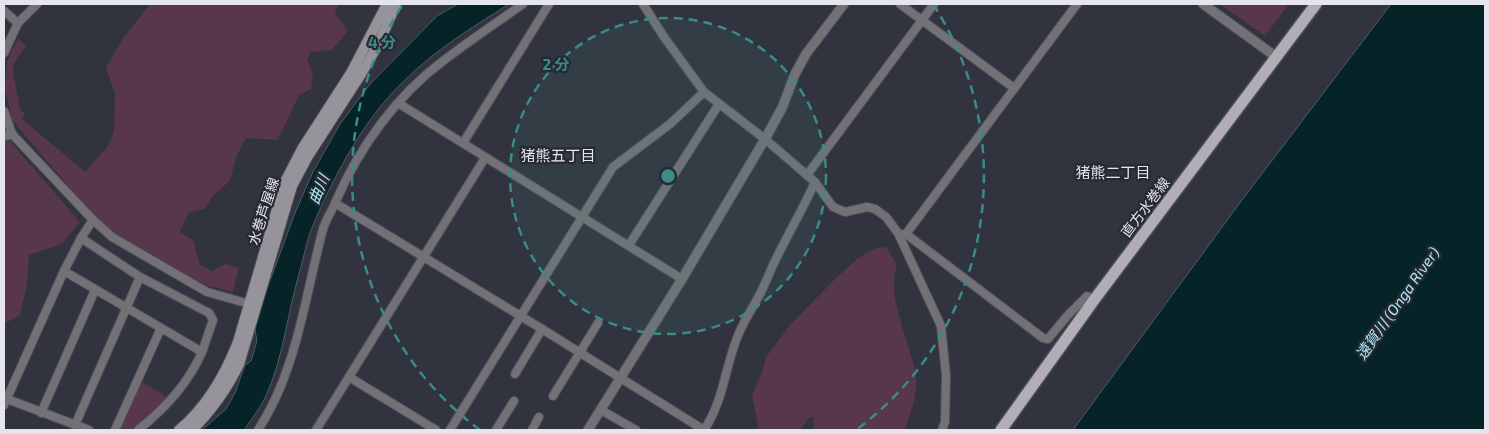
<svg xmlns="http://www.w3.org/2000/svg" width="1489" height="434" font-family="'Exo 2','Noto Sans JP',sans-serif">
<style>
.green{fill:#58364b}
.water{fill:#062328;stroke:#495e63}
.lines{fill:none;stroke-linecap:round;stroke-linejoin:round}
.minor-casing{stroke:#4e505a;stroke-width:10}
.tertiary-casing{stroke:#4e505a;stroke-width:11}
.secondary-casing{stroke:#4e505a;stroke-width:12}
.primary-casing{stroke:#4e505a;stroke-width:14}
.minor{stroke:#747176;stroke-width:8}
.tertiary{stroke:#747176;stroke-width:9}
.secondary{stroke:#97939b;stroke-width:10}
.primary{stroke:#b2adb7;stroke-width:11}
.ring{fill:none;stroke:#3a8c87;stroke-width:2.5;stroke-dasharray:9 6}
.labels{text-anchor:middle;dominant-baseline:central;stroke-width:4.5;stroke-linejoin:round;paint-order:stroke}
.street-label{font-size:14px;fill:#e5e6ed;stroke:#272933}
.neighbourhood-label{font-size:15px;fill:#e5e6ed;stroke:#272933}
.water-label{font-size:15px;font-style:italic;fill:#a9eefb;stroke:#272933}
.centre{fill:#3a8c87;stroke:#272933;stroke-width:2.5}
.ring-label{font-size:15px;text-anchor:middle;font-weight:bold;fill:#3a8c87;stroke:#272933;stroke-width:4.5;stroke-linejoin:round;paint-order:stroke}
</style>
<rect width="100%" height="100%" fill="#31333e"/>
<g class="green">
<path d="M150 4H338L335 13 348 31 332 50 311 52 307 59 313 74 311 89 299 95 278 140 246 138 236 157 230 181 214 195 204 209 189 212 180 232 193 240 200 265 212 271 226 264 239 268 233 292 205 285 113 232 93 215 12 120 5 89 7 62 12 49 19 39 26 46 14 63 13 72 20 109 25 114 22 119 85 172 108 146 114 132 115 94 106 67 124 37Z"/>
<path d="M1220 4H1289L1265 36Z"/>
<path d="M9 140 80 222 62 244 29 255 27 284 20 315 4 324V141Z"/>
<path d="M886 247 897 265C885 298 912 344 916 378 918 395 910 414 905 430H813L814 417 809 418 800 430H759L752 396 763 369 766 357 790 325 836 278 858 258 876 248Z"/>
<path d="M141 381 168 398 153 413 131 430H119Z"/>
</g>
<g class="water">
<path d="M458 4H509C473 27 435 50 405 80 364 118 332 179 311 230 306 244 303 260 299 274 287 315 283 360 265 398 259 409 251 420 244 430H202L226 409 235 393 245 365 251 361 257 341 254 324 295 213 313 172 340 124 371 83 437 16Z"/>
<path d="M1391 4H1485V430H1073L1242 200Z"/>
</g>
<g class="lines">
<defs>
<g id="minor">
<path d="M643 4 664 37 704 92 765 139 815 182 833 207 845 212 867 207 875 209 886 217 898 233 941 326 946 375 945 422 942 430"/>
<path d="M900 4 1014 88"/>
<path d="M4 11 18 23"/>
<path d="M4 53 18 23 37 4"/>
<path d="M398 103 682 279"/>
<path d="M4 111 12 134 93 220 112 237 207 292 253 305"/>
<path d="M463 143 549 4"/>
<path d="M807 175 934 4"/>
<path d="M335 203 542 329 704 430"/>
<path d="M903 234H906L1043 338 1048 339 1068 315 1087 296 1094 300"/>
<path d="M906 234 1077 4"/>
<path d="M81 238 140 277 209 313 213 320 202 352"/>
<path d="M629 245 719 104"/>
<path d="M64 271 81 238 93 220"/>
<path d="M515 374 542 329"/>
<path d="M349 377 436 430"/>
<path d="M553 396 598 323"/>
<path d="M7 399 89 430"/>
<path d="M4 405 64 271 202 352C188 384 166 408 138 430"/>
<path d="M601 410 636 430"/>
<path d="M41 413 95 290"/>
<path d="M75 425 140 277"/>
<path d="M115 430 161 328"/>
<path d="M258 430C297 371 305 296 323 229 326 219 332 211 336 201 359 148 396 96 443 61 469 41 496 23 523 4"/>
<path d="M316 430 485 158"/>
<path d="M450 430 613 167 670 124 704 92"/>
<path d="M496 430 514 401"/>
<path d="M532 430 539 417"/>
<path d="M704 430C724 401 725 365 739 333 745 319 754 306 761 292 766 282 770 271 775 261 788 234 803 209 815 182"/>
</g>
<g id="tertiary">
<path d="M1203 4 1275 56"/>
<path d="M4 136 12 134"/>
<path d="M588 430 682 279 765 139 782 108 795 74 806 54 844 4"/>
</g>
<g id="secondary">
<path d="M179 430C207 407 225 375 238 342L285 182 302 149 351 73 387 4"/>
<path d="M192 430C212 410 227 389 239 364L292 186 308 156 361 74 379 43 396 4"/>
</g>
<path id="primary" d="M1001 430 1094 300 1316 4"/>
</defs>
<use href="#minor" class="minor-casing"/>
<use href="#tertiary" class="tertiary-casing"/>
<use href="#secondary" class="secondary-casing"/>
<use href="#primary" class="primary-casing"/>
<use href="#minor" class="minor"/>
<use href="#tertiary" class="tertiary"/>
<use href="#secondary" class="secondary"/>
<use href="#primary" class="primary"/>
</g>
<circle cx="668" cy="176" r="158" fill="#3a8c87" fill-opacity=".12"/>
<g class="ring">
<circle cx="668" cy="176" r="158"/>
<path d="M480 430A316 316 0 0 1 403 4M933 4A316 316 0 0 1 856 430"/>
</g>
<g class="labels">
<g class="street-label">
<text transform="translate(1145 207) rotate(-53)">直方水巻線</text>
<text transform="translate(263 211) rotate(-72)">水巻芦屋線</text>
</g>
<g class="neighbourhood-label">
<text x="558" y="155">猪熊五丁目</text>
<text x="1113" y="172">猪熊二丁目</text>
</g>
<g class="water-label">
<text transform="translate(318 189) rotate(-67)">曲川</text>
<text transform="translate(1397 303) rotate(-55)">遠賀川 (Onga River)</text>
</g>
</g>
<circle cx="668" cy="176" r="8" class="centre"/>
<g class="ring-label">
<text x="382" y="48">4 分</text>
<text x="556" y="70">2 分</text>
</g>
<rect width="1489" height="434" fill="none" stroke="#e5e6ed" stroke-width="10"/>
</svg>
